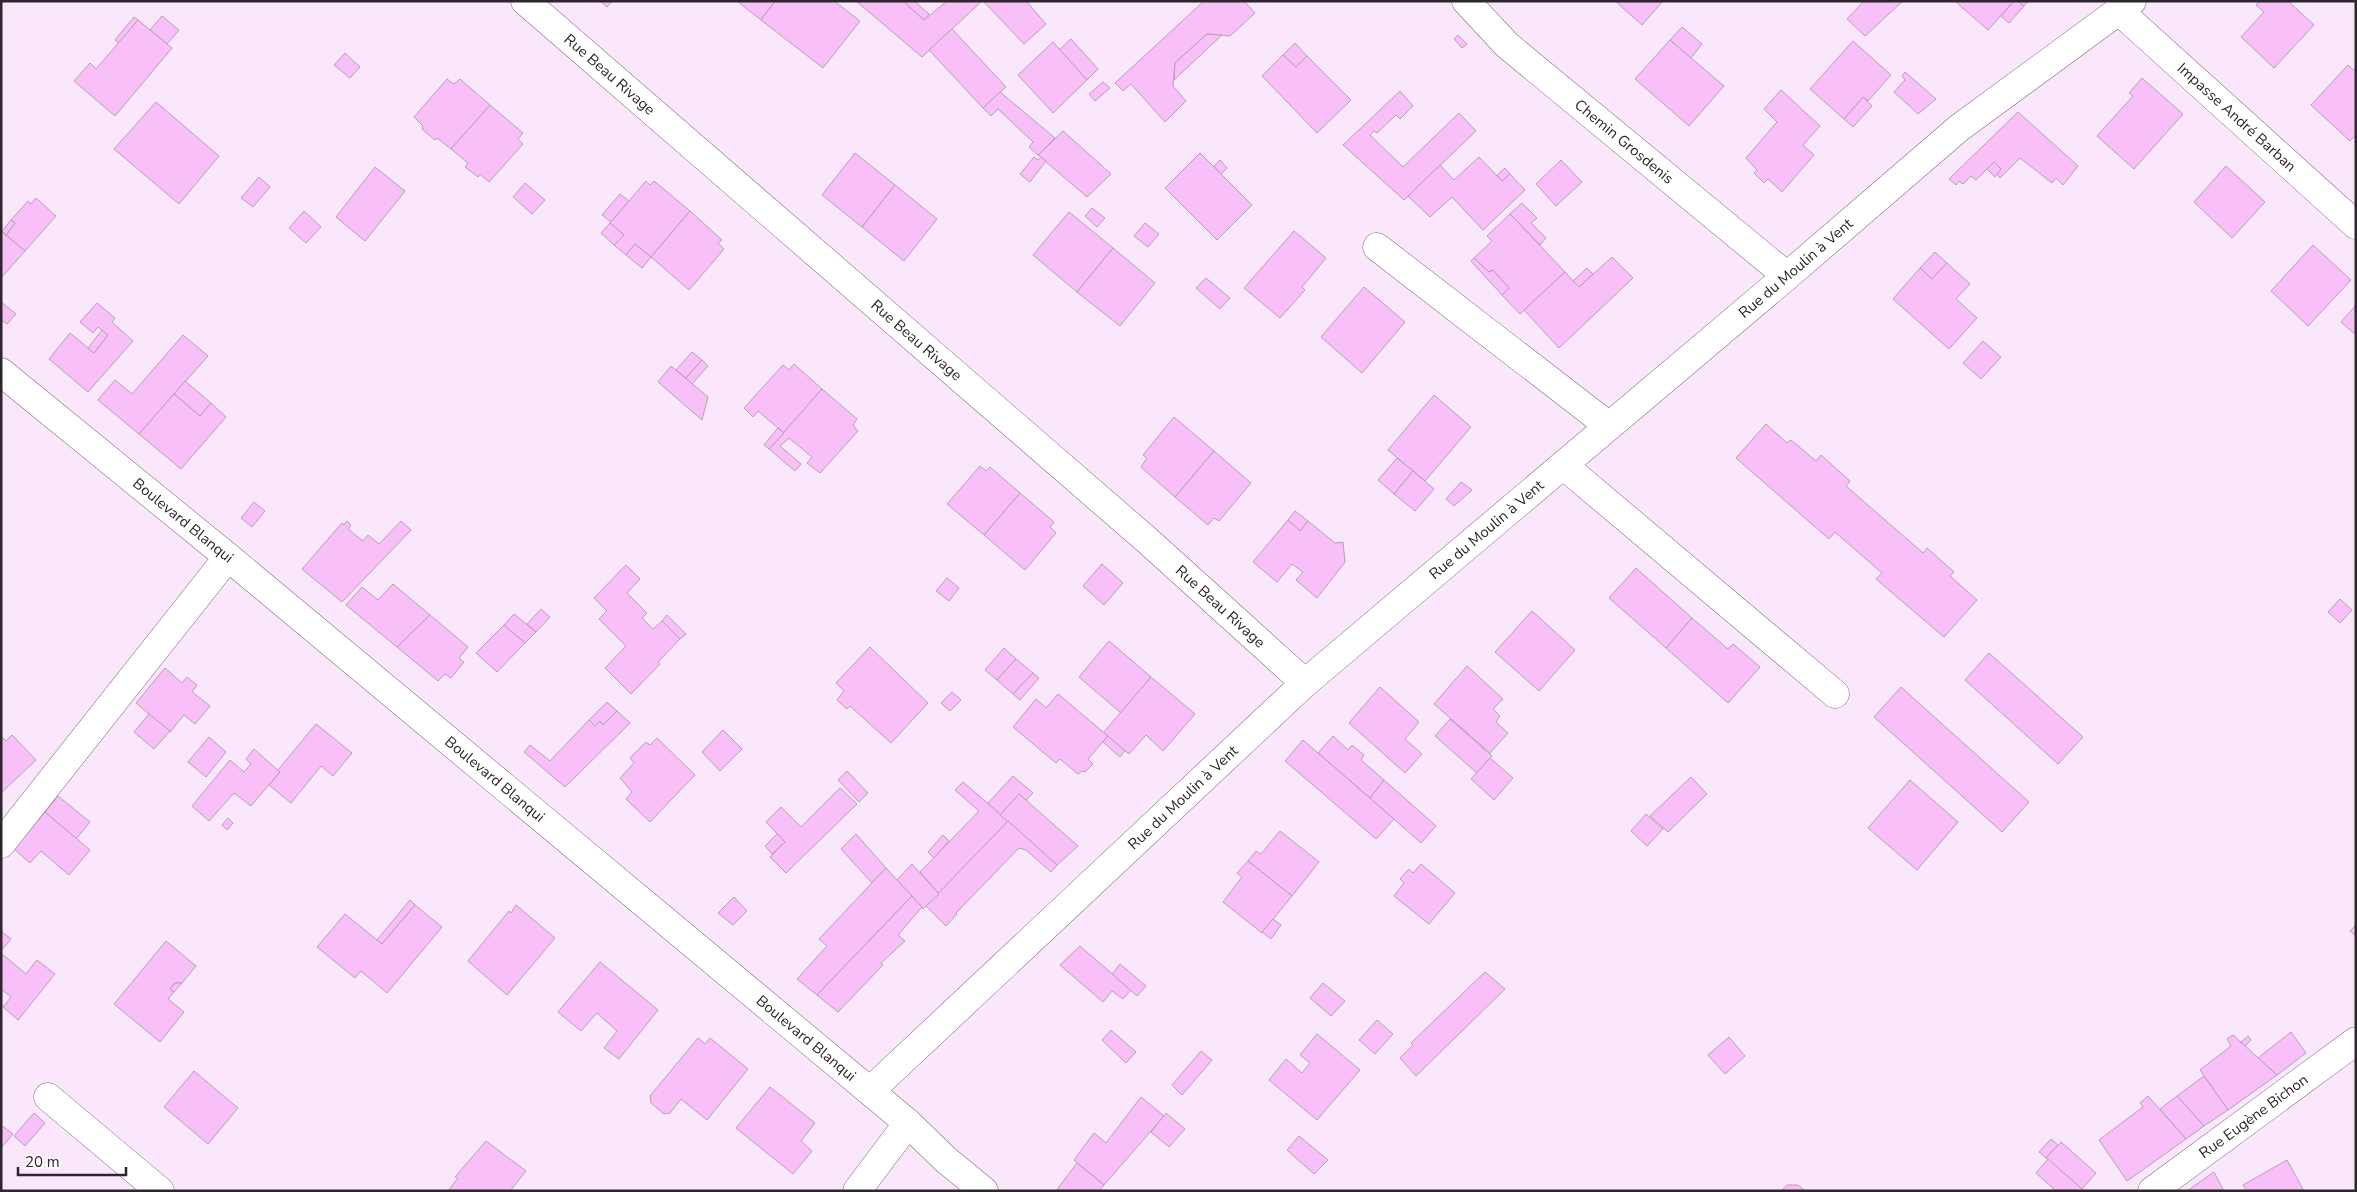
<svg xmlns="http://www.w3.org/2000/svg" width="2357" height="1192" font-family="'Nunito Sans',sans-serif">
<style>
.building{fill:#f8bff8;stroke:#b5a2b5}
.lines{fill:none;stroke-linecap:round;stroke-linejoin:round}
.minor-casing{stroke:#7d6c7d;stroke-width:29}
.minor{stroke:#fff;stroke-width:28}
.labels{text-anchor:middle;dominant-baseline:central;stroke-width:4;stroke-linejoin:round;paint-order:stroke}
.street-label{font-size:15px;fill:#2d262d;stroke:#fefafe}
</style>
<rect width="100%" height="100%" fill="#fbe7fb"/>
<g class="building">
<path d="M600 1H612L607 7Z"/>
<path d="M737 1H775L761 20Z"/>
<path d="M775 1H834L860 21 823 68 761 20Z"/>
<path d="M856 1H903L924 20 947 1H982L922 57Z"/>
<path d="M903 1H914L929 14 924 20Z"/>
<path d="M983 1H1026L1046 24 1024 44Z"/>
<path d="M1204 1H1244L1255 13 1230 36 1207 34 1175 63 1173 86 1186 101 1165 122 1131 84 1123 91 1115 83Z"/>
<path d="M1615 1H1663L1642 25Z"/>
<path d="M1864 1H1903L1865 36 1847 19Z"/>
<path d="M1959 1H2014L1988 30 1957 3Z"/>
<path d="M2014 1H2018L2024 6 2009 23 2001 16Z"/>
<path d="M2018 1H2029L2024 6Z"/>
<path d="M2260 1H2288L2314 25 2274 68 2241 37 2264 12 2256 5Z"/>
<path d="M162 16 179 30 167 44 150 30Z"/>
<path d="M134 17 138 20 119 43 115 40Z"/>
<path d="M138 20 172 48 115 116 74 81 90 63 96 69Z"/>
<path d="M1682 27 1702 44 1691 58 1670 40Z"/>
<path d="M952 29 1006 87 983 108 929 50Z"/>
<path d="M1207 34 1222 35 1174 80 1175 63Z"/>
<path d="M1458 35 1467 44 1462 48 1454 39Z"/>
<path d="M1071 39 1098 69 1087 80 1059 50Z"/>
<path d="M1670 40 1724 86 1689 126 1635 79Z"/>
<path d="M1853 41 1891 75 1868 101 1863 97 1844 119 1810 89Z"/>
<path d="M1053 42 1087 80 1053 113 1018 75Z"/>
<path d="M1295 43 1307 56 1296 67 1283 55Z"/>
<path d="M345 53 360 67 350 78 334 65Z"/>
<path d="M1283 55 1296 67 1307 56 1351 100 1317 133 1262 76Z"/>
<path d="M2348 65 2356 72V135L2350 141 2311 105Z"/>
<path d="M1905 72 1936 99 1918 114 1894 92 1905 80 1902 76Z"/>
<path d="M2142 78 2183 114 2134 169 2097 136 2133 96 2129 93Z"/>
<path d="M447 79 454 84 460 79 490 105 451 149 437 138 435 140 422 129 423 126 414 117Z"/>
<path d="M1103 82 1110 88 1095 101 1089 94Z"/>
<path d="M1781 90 1820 126 1803 145 1814 155 1782 192 1768 179 1764 183 1754 173 1757 170 1746 158 1777 122 1764 109Z"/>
<path d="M1400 91 1413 106 1400 119 1396 115 1377 133 1374 131 1370 135 1403 167 1459 113 1476 131 1404 200 1343 145Z"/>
<path d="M1000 92 1055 138 1038 155 1029 147 1033 142 998 109 991 116 983 108Z"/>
<path d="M1863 97 1872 106 1853 127 1844 119Z"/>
<path d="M156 102 219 156 179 204 114 149Z"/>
<path d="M490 105 523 133 518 139 523 144 489 182 480 174 478 177 465 167 468 163 451 149Z"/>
<path d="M2018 112 2078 166 2063 185 2056 178 2052 183 2020 158 2000 178 1997 174 2001 169 1994 162 1976 180 1971 176 1963 184 1959 181 1956 185 1949 179Z"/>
<path d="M1063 131 1111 174 1087 197 1038 155Z"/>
<path d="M855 153 895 185 862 227 822 195Z"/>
<path d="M1200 153 1252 205 1217 240 1165 188Z"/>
<path d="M1034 157 1038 160 1041 157 1046 161 1030 182 1020 174Z"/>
<path d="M1479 157 1502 181 1510 174 1525 190 1483 230 1452 197 1430 217 1408 196 1440 165 1454 180Z"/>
<path d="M1220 160 1227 168 1221 174 1214 166Z"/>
<path d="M1561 160 1582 182 1556 206 1536 184Z"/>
<path d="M1994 162 2001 169 1995 177 1987 169Z"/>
<path d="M2226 166 2265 202 2232 238 2194 202Z"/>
<path d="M375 167 405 191 365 241 336 217Z"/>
<path d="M1505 168 1510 174 1502 181 1497 175Z"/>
<path d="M259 177 270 187 253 207 241 198Z"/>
<path d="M646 181 650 185 654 181 690 211 651 257 635 244 626 255 614 245 624 235 610 223Z"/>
<path d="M525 183 545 200 532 214 513 197Z"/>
<path d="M895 185 937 219 904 261 862 227Z"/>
<path d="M620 194 629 201 611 222 602 215Z"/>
<path d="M36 198 56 216 25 251 6 235 15 223 11 220 28 201 31 204Z"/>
<path d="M1522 203 1537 218 1531 223 1546 238 1540 245 1510 214Z"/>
<path d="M1092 208 1105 218 1097 227 1085 216Z"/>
<path d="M304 211 321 227 306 243 289 228Z"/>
<path d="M690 211 722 240 718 243 724 249 689 290 651 257Z"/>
<path d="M1069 212 1113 248 1077 292 1033 255Z"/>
<path d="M1510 214 1565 272 1520 314 1502 295 1509 288 1493 270 1489 272 1474 258 1492 241 1487 236Z"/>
<path d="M11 220 15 223 6 235 2 231Z"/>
<path d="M610 223 624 235 614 245 601 233Z"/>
<path d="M1145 223 1159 234 1148 247 1134 236Z"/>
<path d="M1 231 25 251 1 278Z"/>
<path d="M1294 231 1326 258 1302 287 1305 290 1280 318 1244 288Z"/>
<path d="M635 244 651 257 642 268 626 255Z"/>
<path d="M2313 245 2351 280 2308 326 2271 291Z"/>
<path d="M1113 248 1155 283 1120 326 1077 292Z"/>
<path d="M1935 252 1947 263 1932 279 1920 268Z"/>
<path d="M1612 257 1633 278 1559 348 1524 310 1565 272 1579 287Z"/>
<path d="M1474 258 1489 272 1493 270 1509 288 1502 295 1471 261Z"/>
<path d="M1947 263 1970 284 1956 299 1977 318 1949 349 1893 299 1920 268 1932 279Z"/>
<path d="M1587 268 1593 274 1579 287 1573 281Z"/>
<path d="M1206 278 1230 298 1220 309 1196 288Z"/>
<path d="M1364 287 1405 322 1362 373 1321 337Z"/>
<path d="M1 302 16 314 7 324 1 320Z"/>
<path d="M97 303 115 318 112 322 133 341 88 392 49 359 70 333 94 353 108 335 98 327 93 333 80 322Z"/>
<path d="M2356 305V335L2341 322Z"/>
<path d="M102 330 108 335 94 353 88 348Z"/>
<path d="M183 335 208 356 139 434 98 400 115 380 132 394Z"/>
<path d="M1983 341 2001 357 1981 379 1963 363Z"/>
<path d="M692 352 702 360 686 378 676 370Z"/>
<path d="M702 360 708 366 692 384 686 378Z"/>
<path d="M794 364 822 389 784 433 758 411 753 417 744 408 783 365 789 370Z"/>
<path d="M671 366 708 397 702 420 658 382Z"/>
<path d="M185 381 211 403 200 416 174 394Z"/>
<path d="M822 389 857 419 853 425 858 431 820 473 807 463 812 457 789 438 780 446 801 464 795 471 769 449Z"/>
<path d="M174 394 200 416 211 403 226 417 181 469 139 434Z"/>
<path d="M1434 395 1471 427 1425 481 1388 450Z"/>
<path d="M1174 417 1214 451 1175 497 1141 467 1147 458 1143 455Z"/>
<path d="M1766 424 1787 443 1791 440 1816 461 1821 455 1850 481 1846 486 1923 553 1927 548 1954 572 1950 576 1977 600 1944 637 1876 579 1882 573 1835 532 1829 539 1736 458Z"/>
<path d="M778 428 784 433 769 449 764 445Z"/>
<path d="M1214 451 1251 483 1219 521 1214 518 1208 525 1175 497Z"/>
<path d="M1397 458 1413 471 1394 494 1378 480Z"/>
<path d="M980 466 986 471 990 467 1020 493 984 535 947 504Z"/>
<path d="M1413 471 1434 489 1415 511 1394 494Z"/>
<path d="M1461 482 1472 490 1454 506 1446 499Z"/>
<path d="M1020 493 1054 522 1050 527 1056 533 1025 570 984 535Z"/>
<path d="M254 502 265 511 252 527 241 518Z"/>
<path d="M1295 511 1308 521 1300 531 1288 520Z"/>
<path d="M1288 520 1300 531 1308 521 1335 543 1343 542 1345 562 1317 598 1296 580 1303 572 1292 564 1277 582 1253 562Z"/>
<path d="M347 521 351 525 348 529 363 541 368 535 379 544 401 521 411 530 342 602 302 569 342 523 344 525Z"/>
<path d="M1102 564 1123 583 1104 605 1083 586Z"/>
<path d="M626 565 640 579 627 593 647 613 642 618 653 629 662 621 680 639 658 662 660 664 631 694 605 668 626 646 599 619 607 611 594 598Z"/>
<path d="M1636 568 1692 618 1666 648 1609 598Z"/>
<path d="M947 578 959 588 949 601 936 591Z"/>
<path d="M393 584 430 615 397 647 346 605 362 587 378 600Z"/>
<path d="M2340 599 2352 610 2340 623 2328 612Z"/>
<path d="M541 609 550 617 536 632 527 624Z"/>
<path d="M1532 611 1575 650 1539 691 1495 652Z"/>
<path d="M514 614 536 632 525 643 504 625Z"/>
<path d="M430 615 468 647 459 658 464 662 451 678 445 674 438 681 397 647Z"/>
<path d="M667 615 686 634 680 639 662 621Z"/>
<path d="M1692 618 1728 649 1733 644 1760 667 1728 703 1666 648Z"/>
<path d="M504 625 525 643 497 672 476 653Z"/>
<path d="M1109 641 1151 677 1121 713 1079 677Z"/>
<path d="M870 647 928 703 891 743 850 706 847 709 837 700 844 691 836 683Z"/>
<path d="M1004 648 1016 659 997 680 985 670Z"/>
<path d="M1989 653 2083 737 2058 764 1965 680Z"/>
<path d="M1016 659 1033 673 1013 694 997 680Z"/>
<path d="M1467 666 1503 699 1493 709 1500 716 1496 722 1508 733 1490 753 1434 704Z"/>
<path d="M165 668 182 683 187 677 197 685 192 692 210 706 195 724 184 715 170 732 136 703Z"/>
<path d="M1033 673 1039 678 1020 700 1013 694Z"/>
<path d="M1151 677 1195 714 1163 751 1146 735 1129 754 1103 733Z"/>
<path d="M1380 687 1419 722 1405 739 1422 754 1405 773 1349 723Z"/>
<path d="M1901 687 2029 802 2002 832 1874 717Z"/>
<path d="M952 692 961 700 950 711 941 703Z"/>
<path d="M1058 694 1108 736 1088 759 1093 764 1085 772 1082 771 1078 774 1060 759 1056 763 1013 727 1036 699 1046 708Z"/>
<path d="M607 702 617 711 603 725 600 721 595 726 589 720Z"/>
<path d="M617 711 630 723 565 787 524 752 530 745 550 761 589 720 595 726 600 721 603 725Z"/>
<path d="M149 714 170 731 154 749 134 732Z"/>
<path d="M1450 719 1492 756 1477 773 1435 736Z"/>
<path d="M316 724 352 753 333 776 321 766 291 803 269 785 280 772 278 770Z"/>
<path d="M723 730 742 749 720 771 702 752Z"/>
<path d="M12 735 36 760 1 793V736L6 741Z"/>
<path d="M1108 736 1125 751 1120 757 1103 742Z"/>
<path d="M1333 736 1348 750 1352 745 1364 755 1361 760 1384 780 1370 798 1318 753Z"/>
<path d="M209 737 226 752 206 777 188 762Z"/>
<path d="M657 738 695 775 650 822 626 799 632 792 620 778 634 763 630 758 646 742 650 745Z"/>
<path d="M1303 740 1394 819 1376 839 1285 761Z"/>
<path d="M254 749 280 772 251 806 234 793 209 821 192 806 230 760 244 772 251 764 246 759Z"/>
<path d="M1490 758 1513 778 1494 800 1471 779Z"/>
<path d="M847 771 868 793 859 802 838 780Z"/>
<path d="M1013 776 1033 793 1026 800 1019 794 1000 815 988 803Z"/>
<path d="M1691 777 1707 794 1668 832 1650 816Z"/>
<path d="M1384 780 1436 826 1421 843 1370 798Z"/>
<path d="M1910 780 1958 822 1917 870 1868 828Z"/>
<path d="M963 782 1008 821 939 894 920 872 979 811 955 790Z"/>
<path d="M840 788 857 804 786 873 770 857 785 842 766 822 781 807 801 827Z"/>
<path d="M1019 794 1078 846 1057 865 1000 815Z"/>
<path d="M58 796 90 822 76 839 45 812Z"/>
<path d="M45 812 90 850 69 875 41 851 30 863 14 849Z"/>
<path d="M1646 814 1663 829 1647 846 1631 831Z"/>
<path d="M228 818 233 823 227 830 222 825Z"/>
<path d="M1008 821 1057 865 1051 872 1026 850 1019 848 956 913 957 914 946 926 926 906Z"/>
<path d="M1280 831 1319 862 1292 896 1248 861 1256 851 1261 854Z"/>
<path d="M777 834 785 842 772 854 765 846Z"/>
<path d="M856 834 886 868 872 883 841 849Z"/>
<path d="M943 835 949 841 934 858 928 852Z"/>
<path d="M1248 861 1292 896 1262 933 1223 902 1242 877 1237 873Z"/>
<path d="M912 864 939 894 923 909 897 880Z"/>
<path d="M1421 864 1455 893 1429 924 1394 896 1404 883 1400 879 1409 869 1413 873Z"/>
<path d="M886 868 912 896 817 995 797 979 827 946 819 939Z"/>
<path d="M912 896 922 907 898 935 905 941 881 963 883 965 838 1012 817 995Z"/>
<path d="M734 897 747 911 733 925 718 913Z"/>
<path d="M410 900 415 905 382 944 377 940Z"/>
<path d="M415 905 442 927 387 993 361 971 355 978 317 947 345 914 382 944Z"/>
<path d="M516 905 555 938 507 995 468 961 509 911 511 913Z"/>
<path d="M1273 919 1281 925 1271 939 1262 932Z"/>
<path d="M2356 925V936L2350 931Z"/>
<path d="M1 931 11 939 1 951Z"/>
<path d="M166 941 196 966 182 983H175L170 989 174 992 168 999 184 1012 160 1042 114 1004Z"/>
<path d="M1080 946 1131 990 1123 999 1112 991 1103 1002 1060 965Z"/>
<path d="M1 953 26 974 37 960 55 974 18 1020 3 1007 11 997 1 989Z"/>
<path d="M600 962 658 1010 619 1059 604 1048 617 1031 597 1013 581 1031 558 1012Z"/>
<path d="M1120 964 1146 986 1137 996 1112 974Z"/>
<path d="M1485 972 1505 989 1416 1076 1400 1058 1413 1045 1411 1043Z"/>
<path d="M175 983H182L174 992 170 989Z"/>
<path d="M1323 983 1345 1001 1331 1016 1310 998Z"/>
<path d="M1377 1020 1393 1034 1375 1054 1359 1040Z"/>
<path d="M1111 1030 1136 1052 1126 1063 1102 1040Z"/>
<path d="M2291 1032 2306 1053 2277 1075 2258 1058Z"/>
<path d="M1317 1034 1360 1070 1317 1120 1269 1080 1286 1059 1302 1073 1310 1063 1300 1055Z"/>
<path d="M2233 1035 2277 1075 2228 1110 2200 1070 2231 1046 2227 1039Z"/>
<path d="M2248 1036 2251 1040 2245 1046 2241 1042Z"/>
<path d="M1729 1037 1745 1056 1725 1074 1708 1055Z"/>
<path d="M698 1038 705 1044 710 1038 748 1069 707 1120 681 1099 670 1113 664 1114 651 1103 650 1096Z"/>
<path d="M1201 1051 1212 1060 1182 1095 1172 1085Z"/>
<path d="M194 1071 238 1108 208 1144 164 1107Z"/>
<path d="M2204 1076 2228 1110 2204 1126 2177 1096Z"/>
<path d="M770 1087 815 1123 801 1141 812 1151 793 1174 736 1128Z"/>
<path d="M2148 1096 2186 1139 2127 1181 2099 1140 2143 1107 2140 1103Z"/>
<path d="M2177 1096 2204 1126 2186 1139 2160 1109Z"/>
<path d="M1141 1097 1164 1116 1104 1185 1074 1160 1094 1133 1106 1143Z"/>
<path d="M34 1113 45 1123 25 1146 14 1136Z"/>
<path d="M1166 1113 1185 1129 1169 1147 1151 1132Z"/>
<path d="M1 1125 13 1134 1 1148Z"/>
<path d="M1299 1136 1328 1160 1314 1174 1287 1150Z"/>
<path d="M2051 1139 2058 1145 2046 1158 2039 1152Z"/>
<path d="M486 1141 526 1171 510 1191H448L458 1178 455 1177Z"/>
<path d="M2061 1142 2096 1173 2082 1189 2046 1158Z"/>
<path d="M2048 1159 2082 1189 2084 1191H2056L2036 1173Z"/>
<path d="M2287 1160 2304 1191H2247L2243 1185Z"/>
<path d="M1077 1163 1104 1185 1099 1191H1056Z"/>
<path d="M2214 1172 2224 1191H2187Z"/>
<path d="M1787 1185H1798L1805 1191H1781Z"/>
</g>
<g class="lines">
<defs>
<g id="minor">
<path id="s1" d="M525 1 1148 541 1305 683"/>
<path id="s2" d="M1466 1 1507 45 1787 276"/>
<path id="s3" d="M2118 10 2356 225"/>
<path d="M1377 247 1609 426"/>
<path id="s4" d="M1 372 228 557 908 1123 945 1159 984 1191"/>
<path d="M1563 465 1835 694"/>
<path d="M1 844 228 557"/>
<path id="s5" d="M870 1091 1305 683 1787 276 1959 128 2132 1"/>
<path d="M48 1097 160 1191"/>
<path d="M857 1191 908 1123"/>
<path id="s6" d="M2152 1191 2356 1041"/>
</g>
</defs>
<use href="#minor" class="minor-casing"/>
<use href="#minor" class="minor"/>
</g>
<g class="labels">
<g class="street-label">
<text stroke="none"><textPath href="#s1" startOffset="112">Rue Beau Rivage</textPath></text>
<text stroke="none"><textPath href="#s3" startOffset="160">Impasse André Barban</textPath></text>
<text stroke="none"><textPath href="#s2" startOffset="212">Chemin Grosdenis</textPath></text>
<text stroke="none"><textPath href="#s5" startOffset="1239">Rue du Moulin à Vent</textPath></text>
<text stroke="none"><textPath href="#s1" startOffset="518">Rue Beau Rivage</textPath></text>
<text stroke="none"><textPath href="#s4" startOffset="235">Boulevard Blanqui</textPath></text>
<text stroke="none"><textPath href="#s5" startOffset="834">Rue du Moulin à Vent</textPath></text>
<text stroke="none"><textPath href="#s1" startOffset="922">Rue Beau Rivage</textPath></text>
<text stroke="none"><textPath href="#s4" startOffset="640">Boulevard Blanqui</textPath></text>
<text stroke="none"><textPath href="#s5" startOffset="429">Rue du Moulin à Vent</textPath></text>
<text stroke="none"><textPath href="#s4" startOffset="1045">Boulevard Blanqui</textPath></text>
<text stroke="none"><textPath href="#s6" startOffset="126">Rue Eugène Bichon</textPath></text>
</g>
</g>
<rect width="2357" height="1192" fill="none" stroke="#2d262d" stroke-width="5"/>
<path d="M18 1167v8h108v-8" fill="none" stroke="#2d262d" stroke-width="2.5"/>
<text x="25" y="1167" font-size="15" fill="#2d262d" stroke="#fefafe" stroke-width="4" paint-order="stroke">20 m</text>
</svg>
